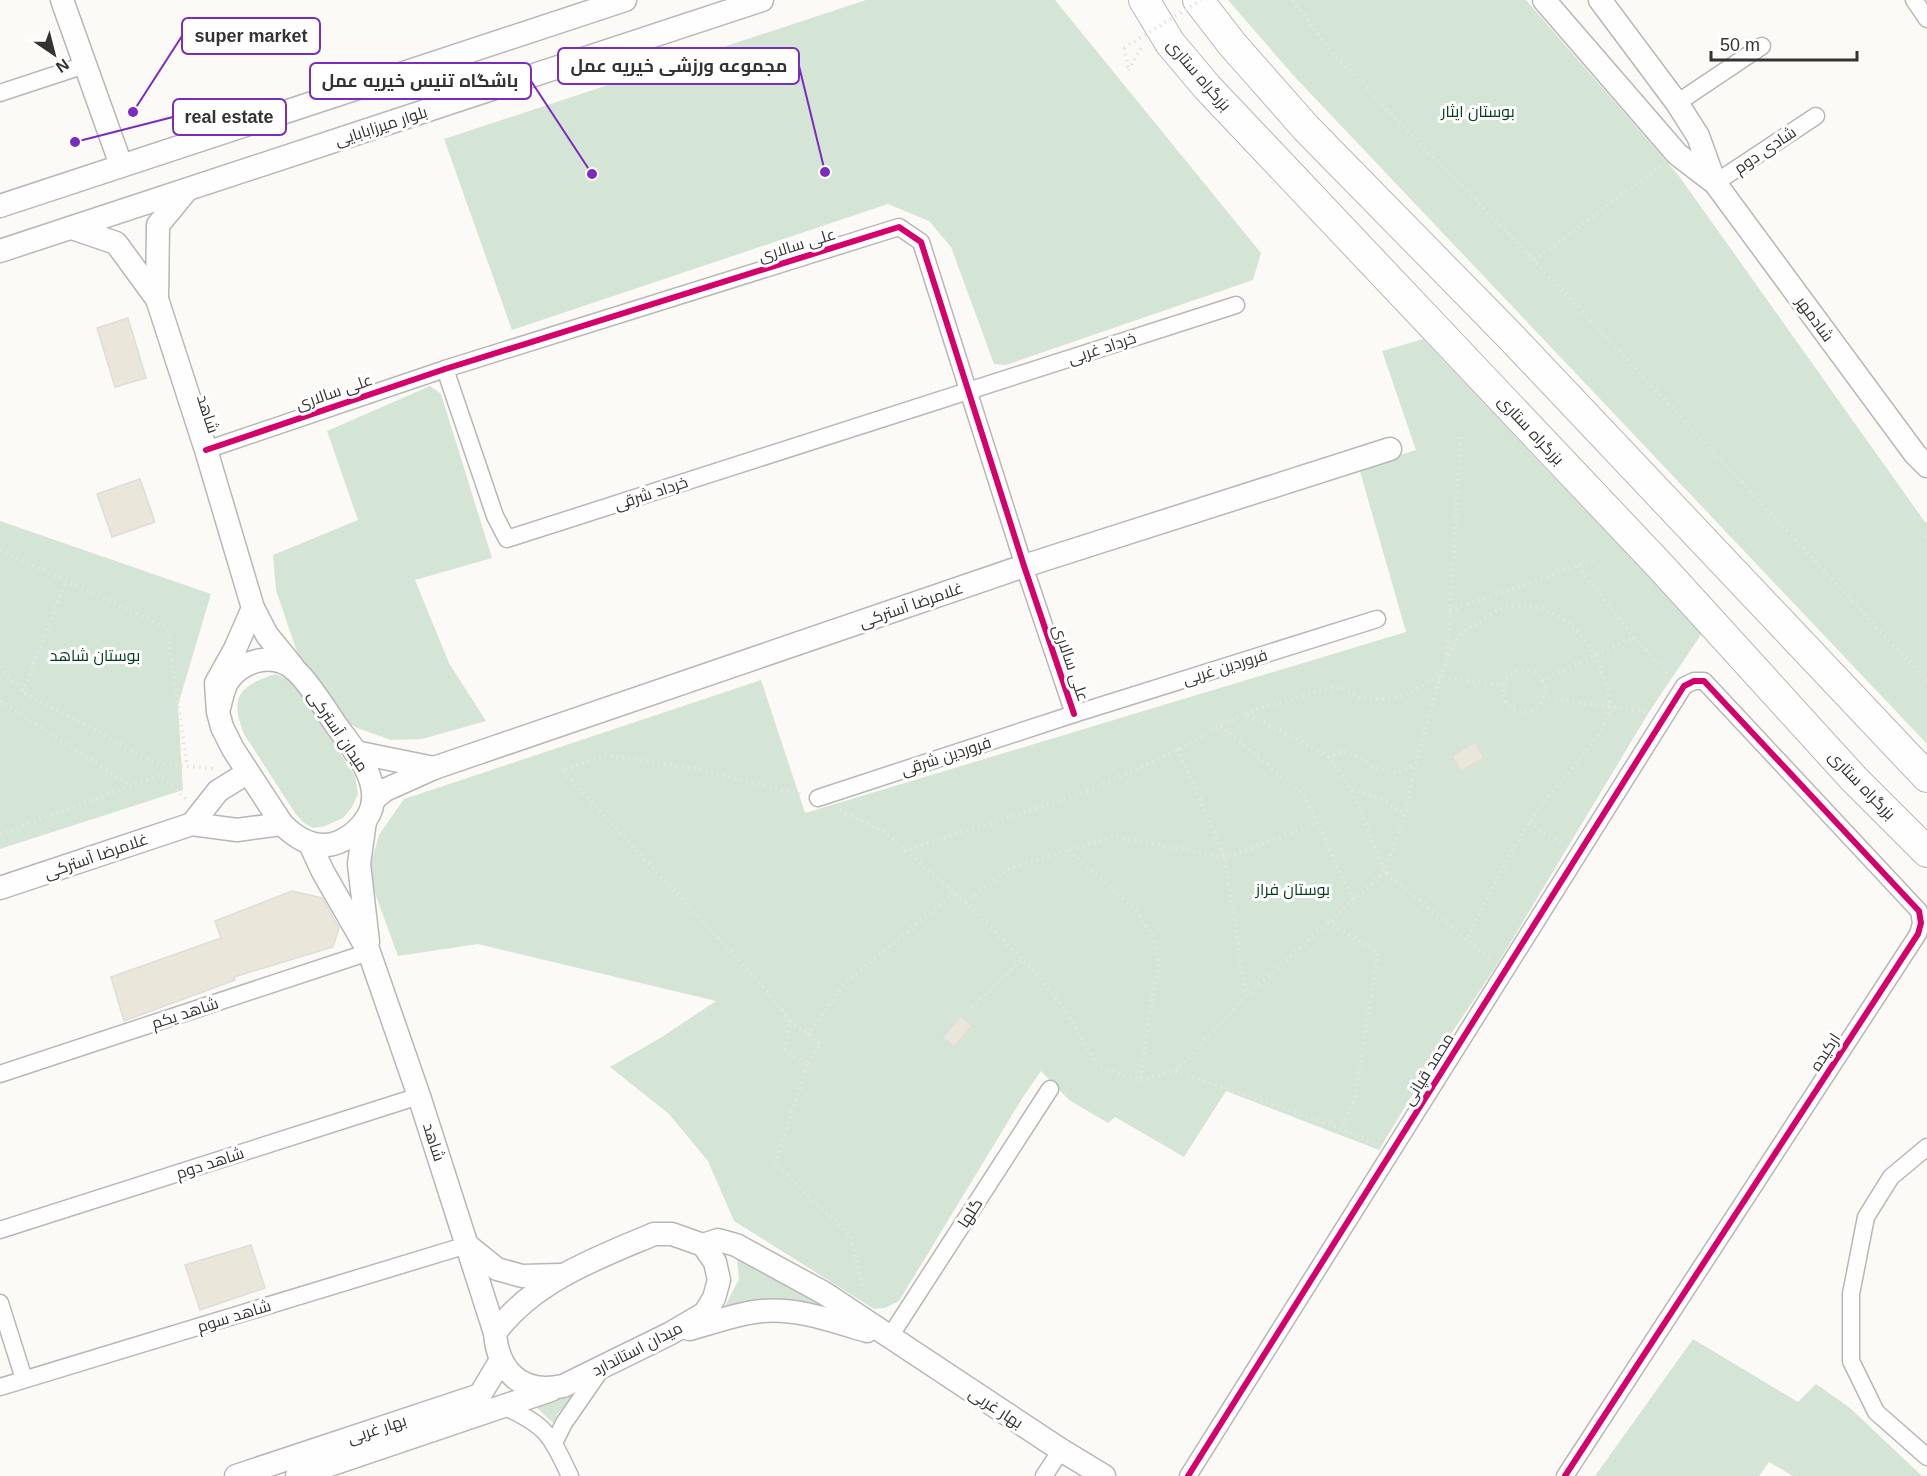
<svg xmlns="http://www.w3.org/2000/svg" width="1927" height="1476" font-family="Arial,Cairo,sans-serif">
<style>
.green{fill:#d4e5d5}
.building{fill:#ebe6da;stroke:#dfdddb;stroke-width:1.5}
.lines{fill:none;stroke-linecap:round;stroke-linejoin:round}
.street-casing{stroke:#b9b7b6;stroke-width:19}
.secondary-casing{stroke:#b9b7b6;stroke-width:25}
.highway-casing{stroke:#b9b7b6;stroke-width:32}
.path{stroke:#e5e5e3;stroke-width:4;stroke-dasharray:1.5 4.5;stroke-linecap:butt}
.street{stroke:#fffefe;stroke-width:16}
.secondary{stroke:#fffefe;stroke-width:22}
.highway{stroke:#fffefe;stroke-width:30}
.path-bridge{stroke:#e5e5e3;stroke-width:4;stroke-dasharray:1.5 4.5;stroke-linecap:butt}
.cycleway-casing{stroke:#fff;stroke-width:10}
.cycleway{stroke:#d6006c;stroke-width:6}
.labels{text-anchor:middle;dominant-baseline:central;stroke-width:6;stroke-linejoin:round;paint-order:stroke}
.street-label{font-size:16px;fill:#343331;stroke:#fff}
.park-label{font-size:16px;fill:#003b1a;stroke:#fff}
.leader{fill:none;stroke:#7b2cbf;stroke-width:2}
.callout-dot{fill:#7b2cbf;stroke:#fff;stroke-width:2}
.callout{fill:#fff;stroke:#7b2cbf;stroke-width:2}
.callout-label{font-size:18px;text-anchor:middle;font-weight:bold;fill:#343331}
</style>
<rect width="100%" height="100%" fill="#fcfaf7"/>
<g class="green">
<path d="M866 0H1055L1261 253 1253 280 1006 365 994 364 951 247 929 221 888 204 512 330 444 139Z"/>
<path d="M1228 0H1526L1679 176 1925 522H1927V744L1293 75Z"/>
<path d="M1423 339 1702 633 1649 712 1497 965 1429 1067 1379 1150 1226 1091 1184 1157 1115 1117 1108 1123 1069 1100 1041 1071 1023 1097 899 1301 885 1308 874 1309 734 1221 708 1161 669 1114 610 1067 662 1037 716 1001 478 944 398 956 368 874 379 835 404 799 761 680 805 813 1406 632 1359 468 1416 450 1382 351Z"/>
<path d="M430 386 441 394 492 558 415 580 449 663 486 721 422 739 391 740 357 728 340 718 299 658 276 590 273 555 358 520 327 431Z"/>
<path d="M0 521 211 594 178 705 183 790 0 849Z"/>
<path d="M276 674 291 681 303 694 355 776 358 794 352 807 343 818 325 826 313 828 304 823 295 813 244 734C229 697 239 685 276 674Z"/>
<path d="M736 1251 852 1318 723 1310 739 1279Z"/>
<path d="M1693 1339 1798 1402 1816 1384 1850 1408 1922 1476H1793L1769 1462 1759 1476H1595Z"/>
<path d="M570 1391 576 1393 558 1413 553 1423 534 1405Z"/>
</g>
<g class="building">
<path d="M128 318 146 378 115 387 97 328Z"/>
<path d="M140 479 155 522 112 537 97 494Z"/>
<path d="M1475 742 1484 758 1461 771 1452 756Z"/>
<path d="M292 891 322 898 339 928 333 947 234 977 235 980 124 1021 111 977 221 938 215 921Z"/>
<path d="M961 1016 972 1026 954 1047 943 1037Z"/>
<path d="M251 1245 265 1288 200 1310 185 1265Z"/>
</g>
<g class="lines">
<defs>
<g id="street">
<path d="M1914 0 1927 19"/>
<path d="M0 93 85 65"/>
<path d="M1677 103 1762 46"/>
<path d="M1715 183 1816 116"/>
<path d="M445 369 495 516 507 539 1236 305"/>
<path d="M206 450 445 369 899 227 921 242 1024 566 1074 714"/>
<path d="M818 798 1074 714 1377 619"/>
<path d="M0 1074 369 952"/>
<path d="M1927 1147 1891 1177 1866 1217 1851 1294V1361L1876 1412 1927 1457"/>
<path d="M0 1230 419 1096"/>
<path d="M0 1303 24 1379"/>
<path d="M889 1338 1050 1089"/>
<path d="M0 1387 467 1245"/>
<path d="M503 1406C547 1426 550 1434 570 1476"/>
<path d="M554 1443 564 1423 602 1368"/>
<path d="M1044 1476 1061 1450"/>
<path d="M1188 1476 1684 686 1694 681H1704L1919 911 1921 923 1918 934 1565 1476"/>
</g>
<g id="secondary">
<path d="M62 0 121 165"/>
<path d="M1544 0 1677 154 1715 183 1915 454 1927 466"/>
<path d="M1600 0 1677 103 1698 136 1715 183"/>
<path d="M0 206 625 0"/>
<path d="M72 228 116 243 157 299 206 450 253 608 267 635 293 667"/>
<path d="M0 251 762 0"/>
<path d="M157 299 158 225 186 191"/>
<path d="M218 712C221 702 223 686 230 678 246 659 275 652 295 670 309 682 325 709 336 725 351 746 376 773 373 801 371 819 355 835 339 842 317 851 297 839 282 824L233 749 222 727 218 712 216 683 235 649 253 608"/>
<path d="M355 752 434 768"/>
<path d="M373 800 385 790 434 768 1024 566 1390 449"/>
<path d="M365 821 359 864 368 942"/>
<path d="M192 824 218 791 247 773"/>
<path d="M310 844 323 872 369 952 419 1096 495 1333"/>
<path d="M0 888 192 824 237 830 282 824"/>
<path d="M654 1234H672L703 1245 715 1262 719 1280 714 1298 705 1313 671 1333 563 1386C522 1395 498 1372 495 1333 533 1281 597 1258 654 1234Z"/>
<path d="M467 1245 497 1269 522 1276 561 1275"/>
<path d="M703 1245 718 1240 736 1245 824 1293 1061 1450 1104 1476"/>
<path d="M689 1329C713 1323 738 1313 762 1311 798 1308 833 1321 867 1331"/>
<path d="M236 1476 480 1395 501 1360"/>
<path d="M297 1476 551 1390"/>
</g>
<g id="highway">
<path d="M1144 0 1170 43 1207 87 1663 569 1854 779 1927 852"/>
<path d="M1198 0 1232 44 1306 128 1511 337 1927 777"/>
</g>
</defs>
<use href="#street" class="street-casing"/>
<use href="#secondary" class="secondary-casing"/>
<use href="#highway" class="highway-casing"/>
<g class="path">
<path d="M1293 0 1332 53 1534 260"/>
<path d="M1124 48 1128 68"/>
<path d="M1128 70 1143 45"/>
<path d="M1661 166 1534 260 1927 681"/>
<path d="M1927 536V539"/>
<path d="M0 550 167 628 187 766"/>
<path d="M1578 566 1634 637 1671 677"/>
<path d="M1450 610 1578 566 1597 558"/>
<path d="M1449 656C1459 632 1463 631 1485 618 1492 614 1501 607 1509 606 1555 600 1590 635 1603 675 1606 685 1610 697 1609 706 1607 727 1591 746 1578 761 1563 780 1545 798 1532 818 1507 856 1488 898 1467 938"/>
<path d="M0 667 23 692 154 762 213 769"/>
<circle cx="1524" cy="691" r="21"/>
<path d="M1542 680 1634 637"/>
<path d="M23 692 66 581"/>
<path d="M1543 697 1648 712"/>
<path d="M0 701 130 785"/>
<path d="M1245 713 1329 688 1341 687 1361 698 1377 699 1395 698 1410 692 1440 676 1503 686"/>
<path d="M1221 726 1305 796 1353 900"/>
<path d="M1178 749 1225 858 1246 996"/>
<path d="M1328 757 1342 751 1361 758 1373 767 1396 773 1416 764"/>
<path d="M1352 790 1382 799 1405 814"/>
<path d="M840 810 884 832 966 903 1035 972 1065 1010 1098 1066 1140 1081 1176 1071 1334 1126 1377 1145"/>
<path d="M1529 823 1563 845"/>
<path d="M0 834 160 775 186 799"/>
<path d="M1069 850 1140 915 1153 937 1159 967 1151 1002 1140 1081"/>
<path d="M904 851 1089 791 1178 749 1244 713 1301 741 1328 757 1352 790 1385 872 1492 961"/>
<path d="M966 903 1008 869 1114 836 1225 858 1318 823"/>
<path d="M1328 922 1378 952 1355 1098 1342 1129"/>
<path d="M972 1008 1022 959"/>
<path d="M790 1021 821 1044 807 1065 785 1049 790 1021 756 979 562 770 606 755 696 769 803 795"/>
<path d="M808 1035 844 984 954 893"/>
<path d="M807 1065 775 1164 851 1236 864 1295"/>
<path d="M1176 1071 1246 996 1385 872 1405 814 1416 764 1440 676 1447 660 1461 434"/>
</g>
<use href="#street" class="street"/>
<use href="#secondary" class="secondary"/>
<use href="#highway" class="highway"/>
<path class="path-bridge" d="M1124 48 1201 0"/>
<defs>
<g id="cycleway">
<path d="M206 450 445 369 899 227 921 242 1024 566 1074 714"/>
<path d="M1188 1476 1684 686 1694 681H1704L1919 911 1921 923 1918 934 1565 1476"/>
</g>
</defs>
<use href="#cycleway" class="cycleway-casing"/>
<use href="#cycleway" class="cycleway"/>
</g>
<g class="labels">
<g class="street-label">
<text transform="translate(1199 75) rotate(49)">بزرگراه ستاری</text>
<text transform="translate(381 126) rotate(-18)">بلوار میرزابابایی</text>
<text transform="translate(1765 150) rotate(-34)">شادی دوم</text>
<text transform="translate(797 245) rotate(-17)">علی سالاری</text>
<text transform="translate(1815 319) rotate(54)">شادمهر</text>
<text transform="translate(1102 348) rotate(-18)">خرداد غربی</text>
<text transform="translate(334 392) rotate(-19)">علی سالاری</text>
<text transform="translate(208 414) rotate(72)">شاهد</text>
<text transform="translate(1531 430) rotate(47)">بزرگراه ستاری</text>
<text transform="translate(651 493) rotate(-18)">خرداد شرقی</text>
<text transform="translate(911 605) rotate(-19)">غلامرضا آسترکی</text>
<text transform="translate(1071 663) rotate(71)">علی سالاری</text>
<text transform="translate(1225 667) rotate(-17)">فروردین غربی</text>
<text transform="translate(338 731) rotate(56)">میدان آسترکی</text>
<text transform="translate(946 756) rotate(-18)">فروردین شرقی</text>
<text transform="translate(1862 785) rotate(46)">بزرگراه ستاری</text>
<text transform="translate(96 856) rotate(-19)">غلامرضا آسترکی</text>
<text transform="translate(185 1013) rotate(-18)">شاهد یکم</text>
<text transform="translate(1825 1052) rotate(-57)">ارکیده</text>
<text transform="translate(1428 1069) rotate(-58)">محمد قپانی</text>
<text transform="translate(434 1142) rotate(72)">شاهد</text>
<text transform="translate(210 1163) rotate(-18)">شاهد دوم</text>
<text transform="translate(970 1213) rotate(-57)">گلها</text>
<text transform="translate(234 1316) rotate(-17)">شاهد سوم</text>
<text transform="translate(637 1349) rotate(-27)">میدان استاندارد</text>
<text transform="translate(996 1408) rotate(33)">بهار غربی</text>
<text transform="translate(377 1429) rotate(-18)">بهار غربی</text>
</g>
<g class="park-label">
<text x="1478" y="111">بوستان ایثار</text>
<text x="95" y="655">بوستان شاهد</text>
<text x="1293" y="889">بوستان فراز</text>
</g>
</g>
<path class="leader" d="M133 112L182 36M825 172L799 66M592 174L531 81M75 142L173 117"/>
<g class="callout-dot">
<circle cx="133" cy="112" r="6"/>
<circle cx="825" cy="172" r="6"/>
<circle cx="592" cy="174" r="6"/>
<circle cx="75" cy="142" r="6"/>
</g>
<g class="callout">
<rect x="182" y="18" width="138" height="36" rx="6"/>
<rect x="558" y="48" width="241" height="36" rx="6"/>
<rect x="310" y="63" width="221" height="36" rx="6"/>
<rect x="173" y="99" width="113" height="36" rx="6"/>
</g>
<g class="callout-label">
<text x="251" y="42">super market</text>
<text x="679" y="72">مجموعه ورزشی خیریه عمل</text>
<text x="420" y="87">باشگاه تنیس خیریه عمل</text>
<text x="229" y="123">real estate</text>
</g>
<g transform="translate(54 54) rotate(145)" stroke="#ffffff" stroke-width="4.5" paint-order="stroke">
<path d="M0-4.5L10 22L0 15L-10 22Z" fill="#343331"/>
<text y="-9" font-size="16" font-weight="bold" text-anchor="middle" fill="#343331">N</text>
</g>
<path d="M1711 51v9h146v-9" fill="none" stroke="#343331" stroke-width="3"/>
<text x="1720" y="51" font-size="18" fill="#343331" stroke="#ffffff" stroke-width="4.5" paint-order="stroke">50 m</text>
</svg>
